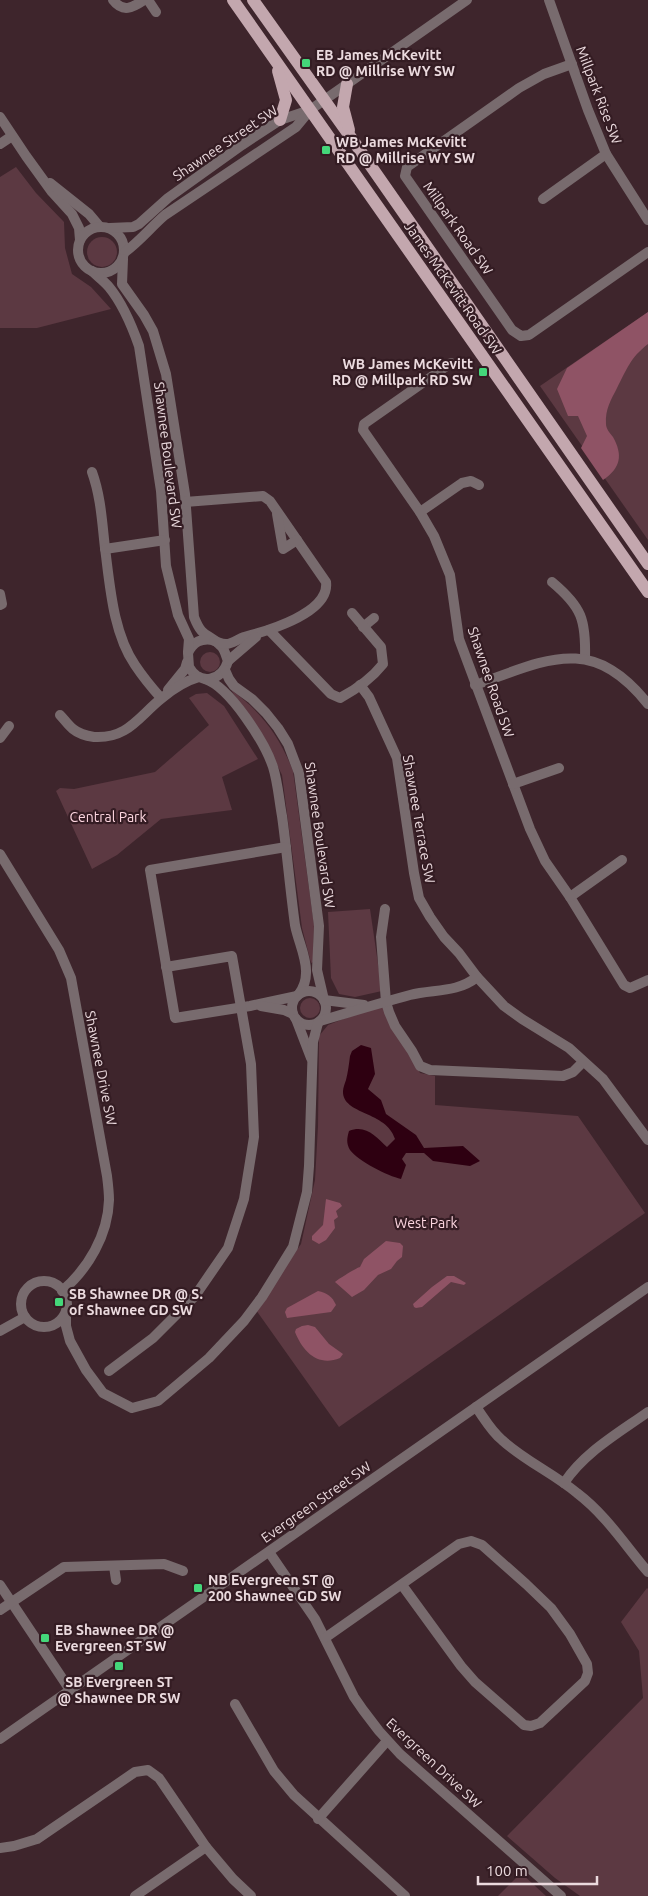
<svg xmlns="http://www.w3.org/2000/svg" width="648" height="1896" font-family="Ubuntu,sans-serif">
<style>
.green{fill:#5c3942}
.forest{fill:#8f5365}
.water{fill:#2e0011}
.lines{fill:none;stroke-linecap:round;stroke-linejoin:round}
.minor{stroke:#786b6e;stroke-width:10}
.major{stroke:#c3a7ae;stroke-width:12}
.poi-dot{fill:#44d77a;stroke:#341c23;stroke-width:2}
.labels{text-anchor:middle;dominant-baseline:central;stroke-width:4.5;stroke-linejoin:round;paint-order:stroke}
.poi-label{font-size:14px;font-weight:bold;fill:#ebdade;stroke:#341c23;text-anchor:start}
.street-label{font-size:14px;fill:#ebdade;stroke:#341c23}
.park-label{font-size:14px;fill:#fdd6e0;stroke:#341c23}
</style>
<rect width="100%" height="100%" fill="#3e252c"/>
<g class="green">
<path d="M16 167 36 193 64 222 65 248 72 274 91 287 111 309 37 328H0V177Z"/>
<circle cx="102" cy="252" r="15"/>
<path d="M648 312V540L540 386Z"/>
<circle cx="210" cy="662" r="10"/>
<path d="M231 690C261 711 280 737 293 771L314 925 313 962 311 963 302 928 282 775 267 744Z"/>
<path d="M207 693 224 706 258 759 222 777 232 810 161 819 117 855 92 869 56 791 60 788 74 789 155 772 209 725 189 698 196 694Z"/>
<path d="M370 909 382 991 355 997 339 994 331 978 328 912Z"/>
<circle cx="310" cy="1008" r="10"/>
<path d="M384 1003 420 1073 435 1076V1105L578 1116 645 1213 339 1427 256 1310 301 1244 315 1180 318 1126 319 1036 328 1025Z"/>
<path d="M647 1588 648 1589V1896H580L555 1878 507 1836 643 1698 639 1651 621 1622Z"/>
<path d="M521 1873 546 1896H498Z"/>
</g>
<g class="forest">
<path d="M648 312V344C630 358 627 369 617 388 611 400 605 409 606 424 606 429 610 433 613 437 623 455 621 468 603 480L581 448 587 436 578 416H568L557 389 567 368Z"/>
<path d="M326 1199 340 1203 342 1206 336 1211 338 1217 334 1220 335 1228 326 1240 319 1244 312 1240V1236L323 1225Z"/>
<path d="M386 1241 400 1243 403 1246 402 1257 397 1261 391 1269 378 1275 364 1290 352 1297 335 1282C337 1280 356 1268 360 1267L364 1259Z"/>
<path d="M447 1276H454L466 1283 464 1285 451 1282 422 1307 416 1308 414 1307 413 1304 432 1287Z"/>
<path d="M318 1291C327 1293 332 1296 336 1305L331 1312 287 1318 285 1312 287 1308Z"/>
<path d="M308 1325 315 1327 329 1344 343 1354 340 1358C318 1367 303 1352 295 1332L296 1329 302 1326Z"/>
</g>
<path class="water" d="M361 1045 371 1048 375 1074 368 1089 381 1100 386 1114 416 1135 424 1148 463 1146 480 1161 470 1166 455 1164 433 1161 424 1153H406L402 1159 406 1165 401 1179C388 1176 358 1161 350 1150 346 1143 347 1138 349 1131 366 1124 376 1137 387 1147L395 1139C387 1111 342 1115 343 1091 343 1088 345 1083 346 1080 348 1072 349 1064 350 1056L352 1051Z"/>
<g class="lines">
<g class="minor">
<path d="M113 0C123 13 132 8 144 0"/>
<path d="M148 0 156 12"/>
<path d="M549 0 588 110 606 154 648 220"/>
<path d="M572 64 544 74 519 88 407 167 405 176 512 330 521 336 529 335 648 252"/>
<path d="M0 117 26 156 52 192 72 214 79 228 80 240"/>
<path d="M0 144 12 136"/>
<path d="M50 183 89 214 100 227"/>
<path d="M543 199 606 154"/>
<circle cx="101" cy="250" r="23"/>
<path d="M110 228 133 227 139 224 168 198 242 145 280 120 310 110"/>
<path d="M125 252C140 241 151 227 165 215L296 127 310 110 467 0"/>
<path d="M123 259 122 284 144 315 153 331 166 374 185 494 194 617C203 640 208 632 221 646 225 650 226 656 228 661 222 681 200 686 189 667L188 653C193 642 201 638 213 640"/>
<path d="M92 271C97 276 104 281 109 287 123 304 132 326 139 346L161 491 166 566 178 615 189 639 188 652"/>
<path d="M451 363 364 424 363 430 420 512 434 536 450 575 459 639 530 829 545 861 570 897 624 985 630 988 648 980"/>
<path d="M92 472C101 497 102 522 105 548 110 586 113 633 135 665 143 677 152 688 161 698"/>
<path d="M185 502 263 496 270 501 326 582C330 613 267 631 244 637 238 639 232 644 226 644 222 644 218 642 214 641"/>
<path d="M420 512 462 483 471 481 479 485"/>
<path d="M277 514 283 549 297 540"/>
<path d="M105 549 165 540"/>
<path d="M552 582C582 607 586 620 585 658"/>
<path d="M0 594 2 604 0 605"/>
<path d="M363 627 374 618"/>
<path d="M269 630 331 694 340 698C355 690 372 678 383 664L381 647 352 613"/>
<path d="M228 661 256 637"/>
<path d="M225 670 229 679 234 686 252 699 266 713 278 728 288 744 299 773 319 926 317 970 324 1000"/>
<path d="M205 679C230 687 265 743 273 767 278 783 279 800 282 816 287 852 290 889 295 925 298 941 307 958 306 973 306 981 304 987 299 994"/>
<path d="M475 685C547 660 591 633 648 704"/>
<path d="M168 690 185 669 187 662"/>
<path d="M60 715C64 719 68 725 73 729 79 734 87 736 94 737 128 739 139 716 162 698 173 689 185 681 199 677"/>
<path d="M0 738 9 726"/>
<path d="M513 784 559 768"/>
<path d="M286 847 150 870 175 1018 250 1006 297 996"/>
<path d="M0 854 59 950 71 978 107 1176C108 1184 109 1192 109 1200 108 1235 88 1269 62 1291"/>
<path d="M570 897 622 860"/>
<path d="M385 909 381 937 386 1002 389 1012 395 1026 412 1051 420 1066 430 1070 563 1076 573 1072 583 1062"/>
<path d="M477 977 504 1006 522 1019 569 1048 603 1079 648 1140"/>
<circle cx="309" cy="1008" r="17"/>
<path d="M324 1000 364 1005"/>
<path d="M261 1006 284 1010 293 1014"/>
<path d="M296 1019 311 1058"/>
<path d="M320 1021C350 1012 380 1003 410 995 434 989 457 993 477 977L459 953 444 937 430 917 419 898 414 873 397 758 369 697 360 685"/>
<circle cx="44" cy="1304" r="23"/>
<path d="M66 1312V1326L70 1341 86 1370 103 1393 132 1408 158 1401 209 1358 244 1321 262 1297 293 1247 307 1192 309 1166 313 1042 318 1023"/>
<path d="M0 1331 25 1317"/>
<path d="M109 1371 153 1338 195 1296 228 1248 244 1199 254 1137 251 1064 232 956 166 967"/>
<path d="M476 1407C484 1418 491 1431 502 1440 525 1461 553 1473 577 1493 606 1515 625 1545 648 1572"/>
<path d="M564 1483C585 1452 617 1434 648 1412"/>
<path d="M269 1552 315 1619 354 1697 363 1710 379 1731 400 1754 561 1896"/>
<path d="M114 1566 116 1580"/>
<path d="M0 1585 70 1690"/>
<path d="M0 1610 64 1567 164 1564 183 1571"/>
<path d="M325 1638 459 1544 471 1541 482 1545 526 1584 551 1608 570 1634 587 1664 588 1673 585 1681 540 1723 531 1726 524 1725 475 1682 461 1666 402 1585"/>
<path d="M235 1704 274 1771 294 1795 405 1896"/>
<path d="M0 1739 648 1287"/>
<path d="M318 1819 387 1741"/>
<path d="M206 1847 233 1879 251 1896"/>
<path d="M0 1848 14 1846 37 1839 135 1772 148 1770 159 1778 206 1847 135 1896"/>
</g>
<g class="major">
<path d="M233 0 648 592"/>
<path d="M253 0 352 139 648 564"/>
<path d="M278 71 286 100 280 120"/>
<path d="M347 84 343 107 349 130"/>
</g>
</g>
<g class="poi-dot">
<rect x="301" y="58" width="10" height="10" rx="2.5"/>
<rect x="321" y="145" width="10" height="10" rx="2.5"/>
<rect x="478" y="367" width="10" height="10" rx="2.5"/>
<rect x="54" y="1297" width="10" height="10" rx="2.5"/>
<rect x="193" y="1583" width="10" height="10" rx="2.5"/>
<rect x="40" y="1633" width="10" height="10" rx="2.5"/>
<rect x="114" y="1661" width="10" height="10" rx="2.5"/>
</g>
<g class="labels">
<g class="poi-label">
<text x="316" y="55">EB James McKevitt<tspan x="316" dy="16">RD @ Millrise WY SW</tspan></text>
<text x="336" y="142">WB James McKevitt<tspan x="336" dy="16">RD @ Millrise WY SW</tspan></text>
<text x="473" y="364" text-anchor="end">WB James McKevitt<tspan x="473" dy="16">RD @ Millpark RD SW</tspan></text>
<text x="69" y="1294">SB Shawnee DR @ S.<tspan x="69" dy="16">of Shawnee GD SW</tspan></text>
<text x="208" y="1580">NB Evergreen ST @<tspan x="208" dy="16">200 Shawnee GD SW</tspan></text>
<text x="55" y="1630">EB Shawnee DR @<tspan x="55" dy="16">Evergreen ST SW</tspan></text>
<text x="119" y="1682" text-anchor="middle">SB Evergreen ST<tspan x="119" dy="16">@ Shawnee DR SW</tspan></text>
</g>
<g class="street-label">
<text transform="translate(599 95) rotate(69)">Millpark Rise SW</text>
<text transform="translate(225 143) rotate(-34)">Shawnee Street SW</text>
<text transform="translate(458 228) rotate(55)">Millpark Road SW</text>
<text transform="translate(453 288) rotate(55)">James McKevitt Road SW</text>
<text transform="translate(168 455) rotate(83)">Shawnee Boulevard SW</text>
<text transform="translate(491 682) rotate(71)">Shawnee Road SW</text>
<text transform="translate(419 819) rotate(80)">Shawnee Terrace SW</text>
<text transform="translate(320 835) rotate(82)">Shawnee Boulevard SW</text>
<text transform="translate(101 1068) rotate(79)">Shawnee Drive SW</text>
<text transform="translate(316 1502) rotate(-35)">Evergreen Street SW</text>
<text transform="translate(434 1763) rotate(43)">Evergreen Drive SW</text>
</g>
<g class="park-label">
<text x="108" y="817">Central Park</text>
<text x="426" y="1223">West Park</text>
</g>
</g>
<path d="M478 1876v8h119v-8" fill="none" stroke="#ebdade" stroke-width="2.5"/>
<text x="486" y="1876" font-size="15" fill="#ebdade" stroke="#341c23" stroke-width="4" paint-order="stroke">100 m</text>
</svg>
